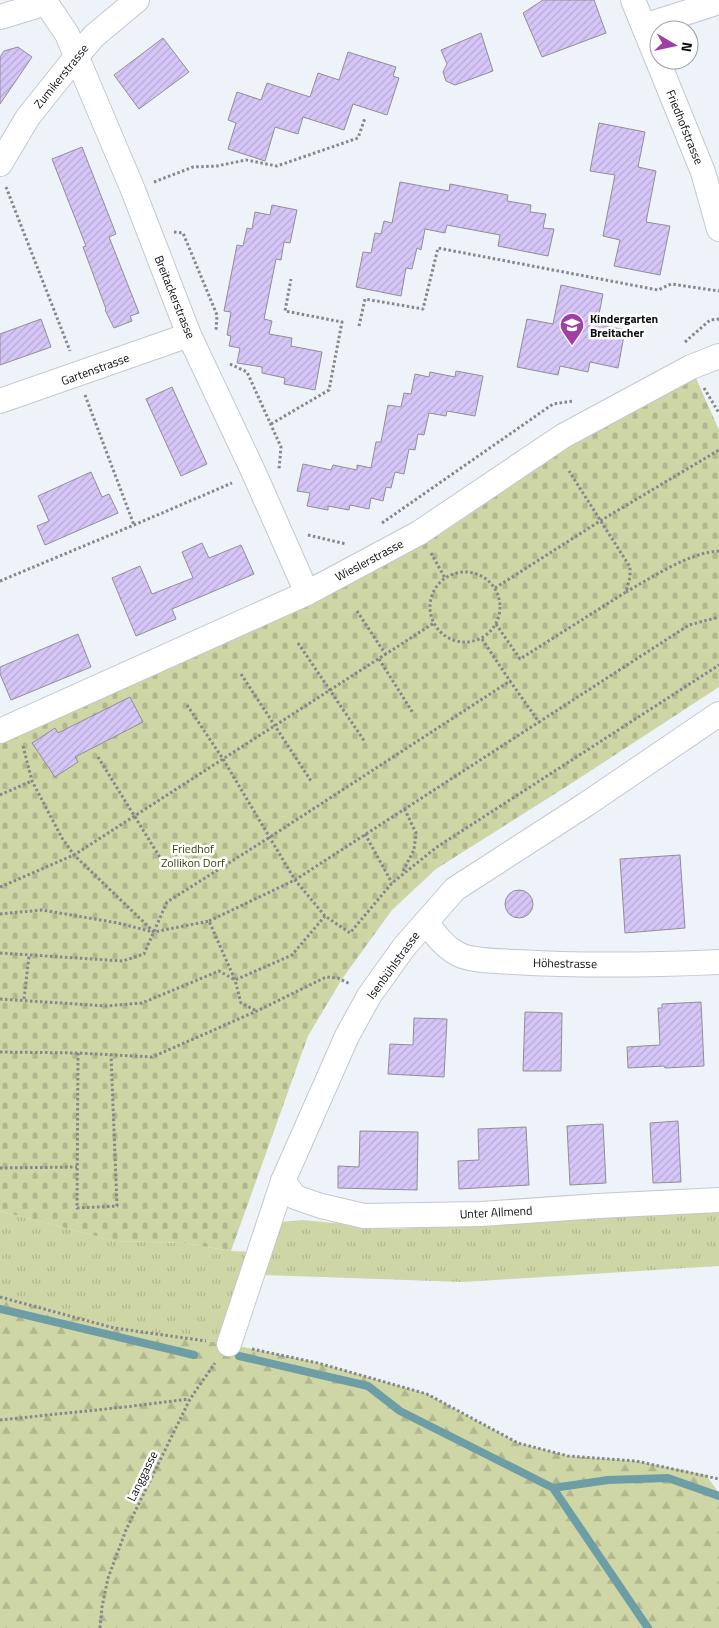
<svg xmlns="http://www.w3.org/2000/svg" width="719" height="1628" font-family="'Titillium Web',sans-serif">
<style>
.grass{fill:url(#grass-tufts)}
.forest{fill:url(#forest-firs)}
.cemetery{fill:url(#cemetery-stones)}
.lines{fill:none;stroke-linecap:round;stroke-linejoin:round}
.stream{stroke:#6d9ea6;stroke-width:8}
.building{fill:url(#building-hatch);stroke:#908e94}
.minor-casing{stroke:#c3c8ce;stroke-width:26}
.path{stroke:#84878c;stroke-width:3;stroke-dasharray:2.5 2.5;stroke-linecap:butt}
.minor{stroke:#fff;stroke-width:24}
.labels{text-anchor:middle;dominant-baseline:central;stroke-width:5;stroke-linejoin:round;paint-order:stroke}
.street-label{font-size:12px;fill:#0c0e10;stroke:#fff}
.poi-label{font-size:12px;font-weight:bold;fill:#0c0e10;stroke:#fff;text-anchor:start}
.park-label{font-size:12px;fill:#3f4405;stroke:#fff}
</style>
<defs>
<pattern id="grass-tufts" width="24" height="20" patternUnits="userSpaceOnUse" patternTransform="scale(1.25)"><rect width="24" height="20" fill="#cfd6a5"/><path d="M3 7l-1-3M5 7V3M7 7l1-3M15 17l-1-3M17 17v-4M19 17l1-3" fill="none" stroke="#b1b68d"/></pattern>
<pattern id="forest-firs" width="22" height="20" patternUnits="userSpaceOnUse" patternTransform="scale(1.25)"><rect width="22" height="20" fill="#cfd6a5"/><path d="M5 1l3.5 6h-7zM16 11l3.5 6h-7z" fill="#b1b68d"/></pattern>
<pattern id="cemetery-stones" width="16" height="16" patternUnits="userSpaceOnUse" patternTransform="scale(1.25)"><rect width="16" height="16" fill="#cfd6a5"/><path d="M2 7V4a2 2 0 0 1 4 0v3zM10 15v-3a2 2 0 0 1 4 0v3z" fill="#b1b68d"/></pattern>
<pattern id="building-hatch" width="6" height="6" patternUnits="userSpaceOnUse" patternTransform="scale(1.25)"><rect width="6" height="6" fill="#d6c6f8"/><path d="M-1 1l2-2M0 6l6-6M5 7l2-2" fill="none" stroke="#b6a9d4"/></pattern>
</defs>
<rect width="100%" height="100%" fill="#eef3f9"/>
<g class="grass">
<path d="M719 1209V1266L463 1282 263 1275 280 1222 303 1220 395 1229Z"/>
<path d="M0 1211 115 1241 184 1243 231 1251 259 1252 229 1344 114 1328 0 1297Z"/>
</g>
<path class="forest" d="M0 1297 114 1328 229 1344 318 1363 427 1394 518 1443 568 1456 636 1461 706 1475 719 1493V1628H0Z"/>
<path class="cemetery" d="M691 367 719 430V687L572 783 436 869 392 910 342 979 308 1036 231 1251 184 1243 115 1241 0 1211V731L307 593Z"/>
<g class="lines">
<g class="stream">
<path d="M0 1309 194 1355"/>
<path d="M239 1356 368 1386 400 1411 553 1488 648 1628"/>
<path d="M553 1488 608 1480 668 1478 719 1496"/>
</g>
</g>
<g class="building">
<path d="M543 0H594L606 33 542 57 523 13Z"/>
<path d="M481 33 493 71 455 85 446 81 443 72 447 64 441 50Z"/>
<path d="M163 38 189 72 139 109 114 75Z"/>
<path d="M18 47 32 57 0 104V57L4 51Z"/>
<path d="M348 52 396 67 393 76 399 78 387 115 353 104 344 130 303 117 298 134 275 127 265 161 228 149 236 123 228 120 237 92 261 100 267 83 310 97 318 73 339 80Z"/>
<path d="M599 123 645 132 638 167 656 171 646 222 670 226 660 275 614 266 620 240 603 236 615 175 590 171Z"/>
<path d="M82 147 116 234 109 237 139 313 130 316 132 321 114 328 105 310 106 309 83 247 86 246 52 159Z"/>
<path d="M400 182 449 191 450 184 508 195 507 201 531 205 530 212 546 214 543 228 554 229 548 256 498 246 500 235 447 225 445 233 425 229 421 250 417 248 412 269 406 268 401 296 356 287 363 252 371 253 375 233 381 234 384 221 392 223Z"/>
<path d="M272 205 297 210 290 243 284 242 281 260 276 259 264 319 272 321 269 334 292 338 291 346 322 352 315 390 284 384 285 378 262 373V367L237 363 240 348 229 346 231 336 227 335 231 312 224 311 237 245 243 246 247 228 252 229 255 212 270 215Z"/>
<path d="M561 285 603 294 597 324 625 330 618 368 590 362 588 372 560 366 558 375 517 367 527 319 553 324Z"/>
<path d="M41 319 51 347 0 365V334Z"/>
<path d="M456 371 483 376 475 416 447 411 446 416 429 413 424 435 418 434 415 450 409 449 404 474 395 472 391 488 386 487 383 501 371 498 369 509 350 505 349 510 328 506V510L307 506 310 493 297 491 303 464 331 470 333 465 357 470V465L371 468 376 442H381L388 405 401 407 404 393 411 394 415 374 429 377 430 372 455 377Z"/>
<path d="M172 387 207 464 181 476 146 399Z"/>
<path d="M91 472 102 497 109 494 118 513 45 545 37 526 49 521 38 496Z"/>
<path d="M202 543 209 558 241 545 254 574 172 609 176 619 136 636 112 578 140 566 152 594 193 578 182 552Z"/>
<path d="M78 634 91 667 11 700 0 674V667Z"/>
<path d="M130 697 143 722 75 757 78 762 55 777 32 743 55 728 58 733Z"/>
<path d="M680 855 685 928 625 933 620 859Z"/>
<circle cx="519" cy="904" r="14"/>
<path d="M701 1002 704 1066 665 1068 664 1066 628 1068 627 1047 660 1045 658 1008H662V1004Z"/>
<path d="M525 1012 562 1013 561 1071H523Z"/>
<path d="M414 1018 447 1019 444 1077 388 1074 390 1044 413 1045Z"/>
<path d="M678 1121 681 1182 653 1183 650 1123Z"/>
<path d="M603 1124 606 1183 570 1185 567 1126Z"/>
<path d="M526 1127 529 1185 459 1189 458 1161 479 1160 478 1129Z"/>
<path d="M360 1131 418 1132 417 1190 338 1188V1166L359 1167Z"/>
</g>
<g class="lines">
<defs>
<g id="minor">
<path d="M44 0 67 34 133 190 189 335 254 473 307 593"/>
<path d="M633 0 703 172 719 229"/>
<path d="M0 17 33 7 45 1"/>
<path d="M644 26 719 2"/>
<path d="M0 164 28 117 76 57 94 36 137 0"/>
<path d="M0 401 189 335"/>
<path d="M0 731 307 593 419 533 563 436 691 367 719 356"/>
<path d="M426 922C435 934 444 947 458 954 470 961 499 961 514 962 582 966 651 965 719 962"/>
<path d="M283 1181 295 1197 321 1206 364 1216 481 1214 598 1206 719 1200"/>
<path d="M229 1344 283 1181 347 1036 369 996 404 947 455 889 585 805 719 714"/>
</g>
</defs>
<use href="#minor" class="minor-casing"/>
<g class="path">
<path d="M154 182 193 167 217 166 246 160 277 166 358 138 365 118"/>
<path d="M6 187 70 351"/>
<path d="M174 232 183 233 217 315 216 331"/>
<path d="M359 326 365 299 423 309 438 248 658 290 671 284 719 291"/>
<path d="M685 342 710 320 719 319"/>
<path d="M230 364 247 372 281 447 279 469"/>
<path d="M704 388 719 413"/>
<path d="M85 395 134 525"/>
<path d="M271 424 329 390 342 322 285 311 291 279"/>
<path d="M382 523 553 404 573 401"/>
<path d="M308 535 346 544"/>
<path d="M431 553 445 578"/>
<circle cx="465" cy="607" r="35"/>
<path d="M0 581 134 525 232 483"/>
<path d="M495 588 600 521 719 450"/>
<path d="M626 592C651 578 690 552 719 551"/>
<path d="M357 611 386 655"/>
<path d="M496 624 520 659 626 592 630 577V567L569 471"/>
<path d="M482 639 510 681"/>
<path d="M298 643 365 742"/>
<path d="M379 659 413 713"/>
<path d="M241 674 311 781"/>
<path d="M187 705 223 759 295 880 325 916 350 933 392 883 437 847 719 665"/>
<path d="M23 746 32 781 62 838 74 855 154 932 209 921 235 980 241 1003 257 1011"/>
<path d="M98 757 167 869"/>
<path d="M0 795 32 781"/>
<path d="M365 834 392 883"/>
<path d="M403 871 414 850 416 833 404 808"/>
<path d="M0 887 74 855 434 623"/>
<path d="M0 914 42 910 118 923 153 932"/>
<path d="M209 921 295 880 539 722"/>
<path d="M0 953 123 961 144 954 167 902 270 837 510 681 539 722 689 625 719 617"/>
<path d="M0 999 106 1006 142 1003 219 971 235 980 292 955 325 916"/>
<path d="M24 999 29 956"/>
<path d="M0 1052 78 1053 152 1057 257 1011 326 977 338 978 350 984"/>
<path d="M78 1053 77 1208 117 1206 111 1055"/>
<path d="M0 1168 77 1167"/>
<path d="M0 1297 114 1328 206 1341"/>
<path d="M252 1349 318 1363 427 1394 518 1443 568 1456 636 1461 719 1479"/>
<path d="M0 1420 125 1407 189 1399"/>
<path d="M100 1628 102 1607 108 1578 126 1530 190 1399 215 1363"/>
</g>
<use href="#minor" class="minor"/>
</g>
<defs>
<symbol id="school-pin" viewBox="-11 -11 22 30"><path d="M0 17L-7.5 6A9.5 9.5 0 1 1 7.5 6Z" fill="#a03fa5" stroke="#fff"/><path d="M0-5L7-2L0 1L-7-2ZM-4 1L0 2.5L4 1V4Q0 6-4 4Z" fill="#fff"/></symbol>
</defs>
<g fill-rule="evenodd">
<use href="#school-pin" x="558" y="311" width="28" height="38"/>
</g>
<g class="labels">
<g class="street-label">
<text transform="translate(61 76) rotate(-51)">Zumikerstrasse</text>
<text transform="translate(685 127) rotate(68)">Friedhofstrasse</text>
<text transform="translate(175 297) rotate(68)">Breitackerstrasse</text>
<text transform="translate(95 369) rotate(-20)">Gartenstrasse</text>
<text transform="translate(369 560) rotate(-28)">Wieslerstrasse</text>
<text transform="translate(565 963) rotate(1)">Höhestrasse</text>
<text transform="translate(393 965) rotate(-54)">Isenbühlstrasse</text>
<text transform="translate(496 1212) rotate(-3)">Unter Allmend</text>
<text transform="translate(142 1476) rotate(-64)">Langgasse</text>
</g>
<g class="poi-label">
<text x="590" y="318">Kindergarten<tspan x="590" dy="14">Breitacher</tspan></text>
</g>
<g class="park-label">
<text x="193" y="848">Friedhof<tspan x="193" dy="14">Zollikon Dorf</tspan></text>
</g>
</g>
<g transform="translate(674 45) rotate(99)"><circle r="24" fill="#ffffff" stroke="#9e9f9f"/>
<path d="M0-4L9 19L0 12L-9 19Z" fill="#a03fa5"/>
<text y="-8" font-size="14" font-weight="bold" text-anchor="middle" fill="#0c0e10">N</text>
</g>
</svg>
